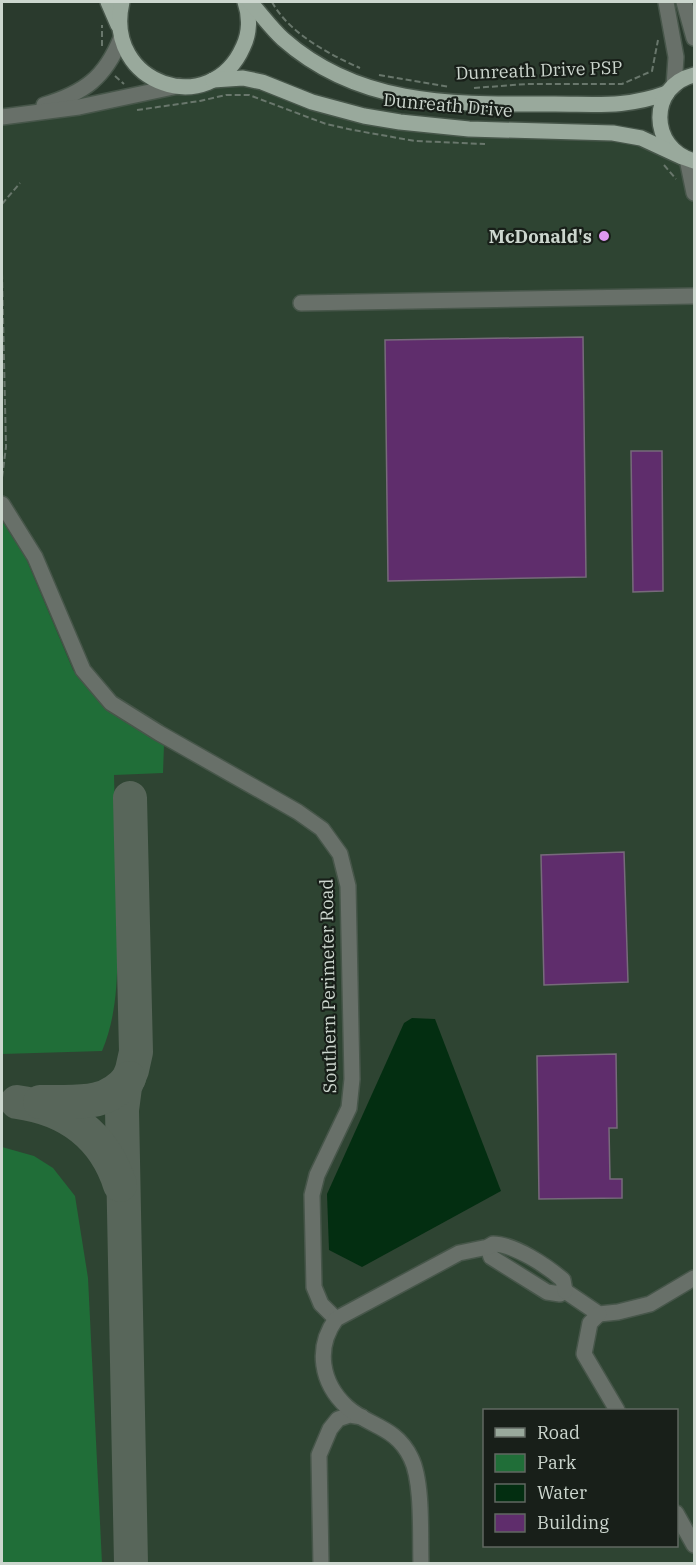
<svg xmlns="http://www.w3.org/2000/svg" width="696" height="1565" font-family="'IBM Plex Serif',serif">
<style>
.built{fill:#2e4432;fill-rule:evenodd}
.green{fill:#206e38}
.water{fill:#032e11}
.lines{fill:none;stroke-linecap:round;stroke-linejoin:round}
.taxiway{stroke:#58665a;stroke-width:34}
.building{fill:#5f2d6c;stroke:#776a7b;stroke-width:1.5}
.minor-casing{stroke:#47564a;stroke-width:18}
.major-casing{stroke:#47564a;stroke-width:18}
.path{stroke:#69776c;stroke-width:2;stroke-dasharray:6 3;stroke-linecap:butt}
.minor{stroke:#687069;stroke-width:15}
.major{stroke:#99a99c;stroke-width:15}
.poi-dot{fill:#de98f2;stroke:#181f19;stroke-width:2}
.labels{text-anchor:middle;dominant-baseline:central;stroke-width:4.5;stroke-linejoin:round;paint-order:stroke}
.street-label{font-size:18px;fill:#ccd6ce;stroke:#181f19}
.poi-label{font-size:18px;font-weight:bold;fill:#ccd6ce;stroke:#181f19;text-anchor:end}
</style>
<rect width="100%" height="100%" fill="#2a3a2d"/>
<path class="built" d="M225 79 364 116 614 133 694 161V1563L2 1564V117ZM484 1410H676V1546H484Z"/>
<g class="green">
<path d="M2 521 25 556 73 670 106 706 164 745 163 773 114 775C115 816 116 858 116 900 117 949 122 1004 102 1051L2 1054Z"/>
<path d="M2 1147 34 1156 53 1168 75 1196 88 1278 102 1563H2Z"/>
</g>
<path class="water" d="M412 1018 435 1019 501 1191 362 1267 329 1250 327 1194 404 1023Z"/>
<g class="lines">
<g class="taxiway">
<path d="M130 798 136 1052 132 1070 125 1087 122 1110 131 1564"/>
<path d="M17 1102C68 1109 104 1135 120 1185"/>
<path d="M40 1102C73 1101 106 1108 129 1078"/>
</g>
</g>
<g class="building">
<path d="M583 337 586 577 388 581 385 340Z"/>
<path d="M631 451H662L663 591 633 592Z"/>
<path d="M624 852 628 982 544 985 541 855Z"/>
<path d="M616 1054 617 1128H609L610 1179H622V1198L539 1199 537 1056Z"/>
</g>
<g class="lines">
<defs>
<g id="minor">
<path d="M666 2 676 57 674 86"/>
<path d="M684 2 694 38"/>
<path d="M44 105C84 93 105 78 121 38"/>
<path d="M2 117 79 107 178 86"/>
<path d="M687 159 694 193"/>
<path d="M301 303 694 296"/>
<path d="M2 504 35 557 83 670 111 703 159 733 298 812 322 829 340 854 348 886 352 1079 349 1108 317 1175 312 1195 314 1287 321 1304 336 1319"/>
<path d="M488 1247 491 1257 547 1292 560 1294 565 1291"/>
<path d="M565 1291 599 1314 618 1312 650 1304 694 1278"/>
<path d="M599 1314 590 1323 584 1354 617 1410"/>
<path d="M676 1513 694 1545"/>
<path d="M321 1564 319 1455 330 1429 338 1419 350 1415 362 1417"/>
<path d="M421 1564C420 1536 423 1482 411 1458 396 1426 369 1427 347 1407 321 1383 315 1348 336 1319L459 1253 488 1247 493 1244C514 1244 547 1266 563 1280L565 1291"/>
</g>
<g id="major">
<path d="M108 2 118 25"/>
<path d="M122 2C103 85 211 120 243 47 250 33 250 16 245 2"/>
<path d="M250 2C261 14 271 28 283 39 361 108 457 104 555 104 598 104 625 108 667 93"/>
<path d="M694 75C648 86 649 149 694 161"/>
<path d="M213 80 243 78 262 82 312 102 364 116 400 122 469 129 613 133 641 138 682 157"/>
</g>
</defs>
<use href="#minor" class="minor-casing"/>
<use href="#major" class="major-casing"/>
<g class="path">
<path d="M272 2C289 33 328 54 360 68"/>
<path d="M102 46V25"/>
<path d="M379 75 450 87"/>
<path d="M115 76 124 84"/>
<path d="M474 88 527 84H622L652 71 658 40"/>
<path d="M137 110 200 101 226 95H249L326 124 353 130 415 141 485 144"/>
<path d="M664 165 676 179"/>
<path d="M2 204 20 183"/>
<path d="M2 273 6 447 2 478"/>
</g>
<use href="#minor" class="minor"/>
<use href="#major" class="major"/>
</g>
<circle class="poi-dot" cx="604" cy="236" r="6"/>
<g class="labels">
<g class="street-label">
<text transform="translate(539 70) rotate(-2)">Dunreath Drive PSP</text>
<text transform="translate(448 105) rotate(5)">Dunreath Drive</text>
<text transform="translate(328 986) rotate(-91)">Southern Perimeter Road</text>
</g>
<g class="poi-label">
<text x="592" y="236">McDonald's</text>
</g>
</g>
<rect width="696" height="1565" fill="none" stroke="#ccd6ce" stroke-width="6"/>
<rect x="483" y="1409" width="195" height="138" fill="#181f19" stroke="#606861" stroke-width="1.5"/>
<rect x="495" y="1428" width="30" height="9" fill="#99a99c" stroke="#606861" stroke-width="1.5"/>
<text x="537" y="1439" font-size="18" fill="#ccd6ce">Road</text>
<rect x="495" y="1454" width="30" height="18" fill="#206e38" stroke="#606861" stroke-width="1.5"/>
<text x="537" y="1469" font-size="18" fill="#ccd6ce">Park</text>
<rect x="495" y="1484" width="30" height="18" fill="#032e11" stroke="#606861" stroke-width="1.5"/>
<text x="537" y="1499" font-size="18" fill="#ccd6ce">Water</text>
<rect x="495" y="1514" width="30" height="18" fill="#5f2d6c" stroke="#606861" stroke-width="1.5"/>
<text x="537" y="1529" font-size="18" fill="#ccd6ce">Building</text>
</svg>
